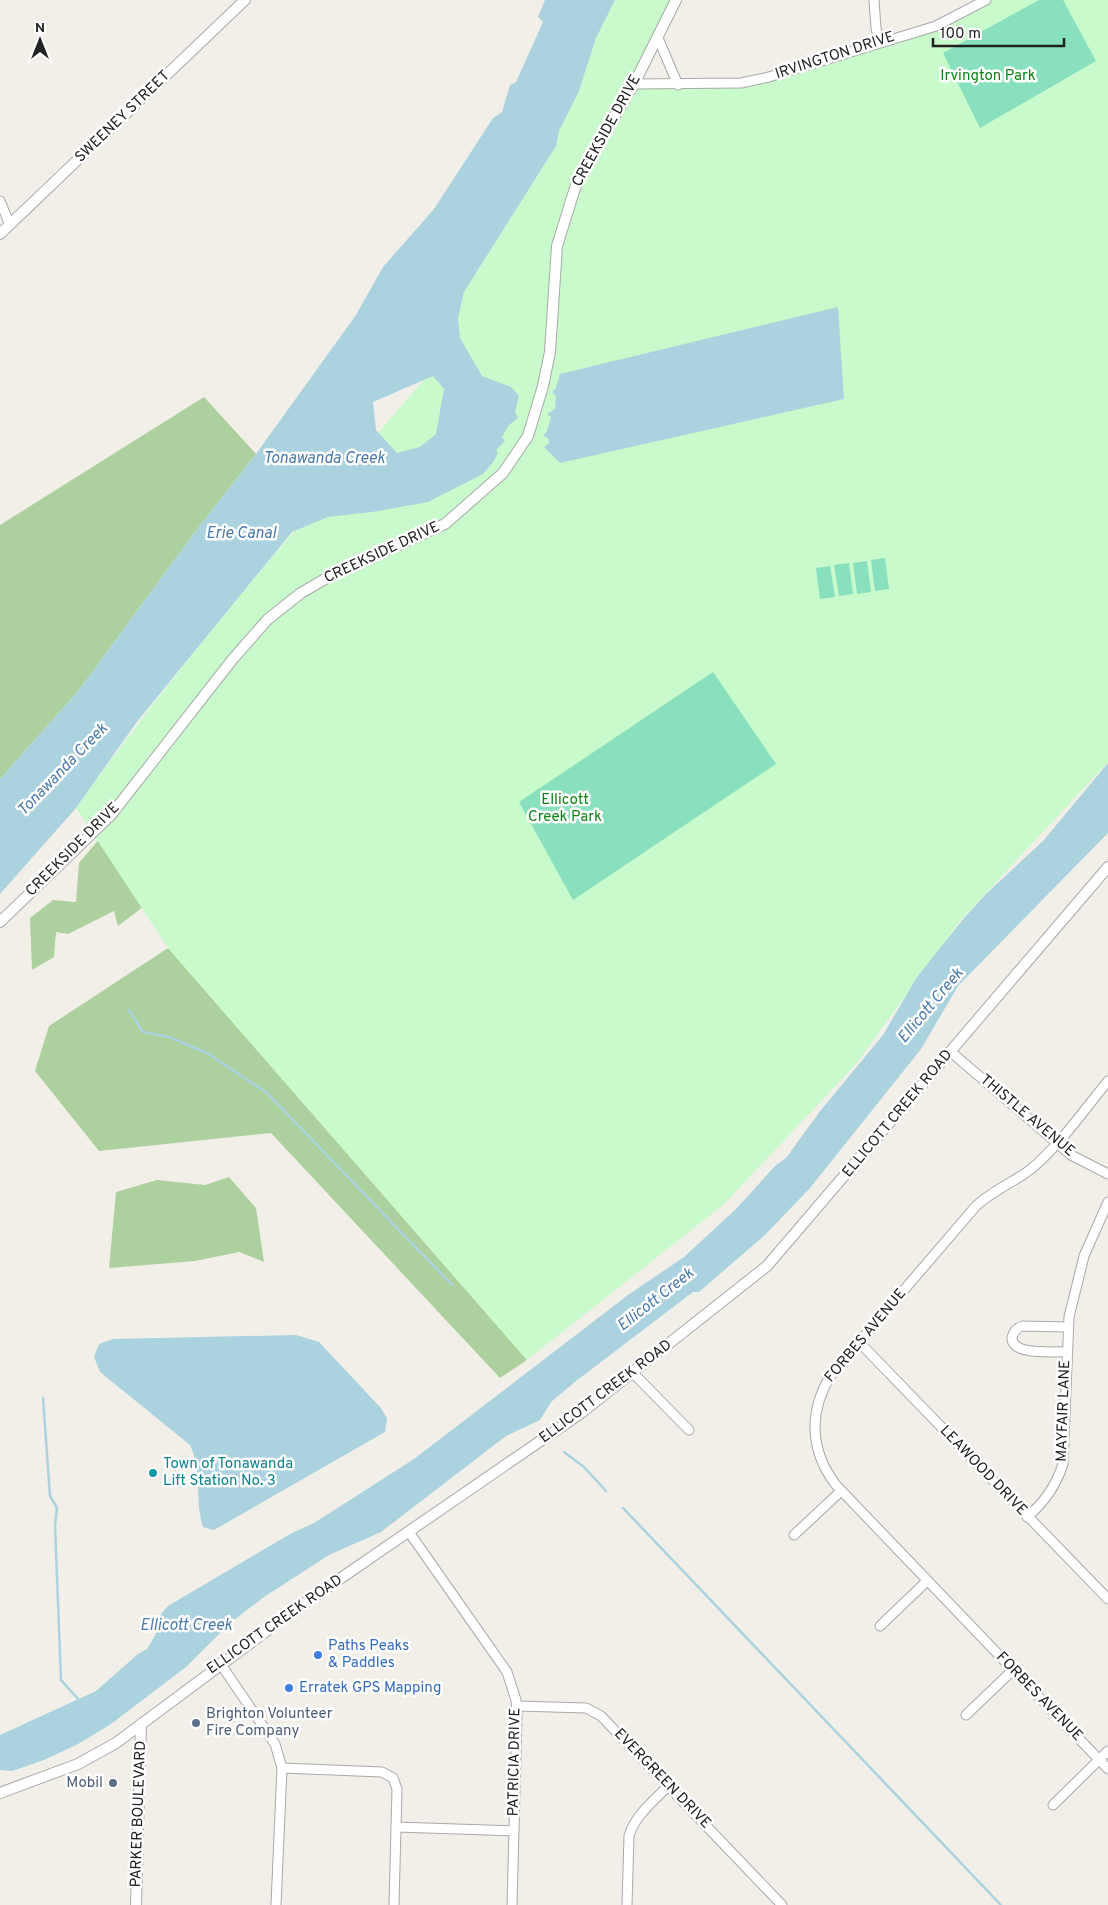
<svg xmlns="http://www.w3.org/2000/svg" width="1108" height="1905" font-family="Overpass,sans-serif">
<style>
.forest{fill:#add19e}
.park{fill:#c8facc}
.pitch{fill:#88e0be}
.water{fill:#aad3df;fill-rule:evenodd}
.lines{fill:none;stroke-linecap:round;stroke-linejoin:round}
.stream{stroke:#aad3df;stroke-width:2.5}
.minor-casing{stroke:#a9a9a9;stroke-width:11}
.tertiary-casing{stroke:#a9a9a9;stroke-width:12}
.minor{stroke:#fff;stroke-width:9}
.tertiary{stroke:#fff;stroke-width:10}
.culture-dot{fill:#0f9aa8;stroke:#fff;stroke-width:2}
.shop-dot{fill:#3f7fe0;stroke:#fff;stroke-width:2}
.service-dot{fill:#5c6f8a;stroke:#fff;stroke-width:2}
.labels{text-anchor:middle;dominant-baseline:central;stroke-width:5;stroke-linejoin:round;paint-order:stroke}
.street-label{font-size:15px;fill:#222;stroke:#fff}
.park-label{font-size:15px;fill:#0c8416;stroke:#fff}
.culture-label{font-size:15px;fill:#0d838f;stroke:#fff;text-anchor:start}
.shop-label{font-size:15px;fill:#366cbe;stroke:#fff;text-anchor:start}
.service-label{font-size:15px;fill:#4e5e75;stroke:#fff;text-anchor:start}
.water-label{font-size:16px;font-style:italic;fill:#4a7aab;stroke:#fff}
</style>
<rect width="100%" height="100%" fill="#f2efe9"/>
<g class="forest">
<path d="M204 397 256 454 195 532 79 690 0 779V525Z"/>
<path d="M100 838 196 867 118 926 114 911 68 934 56 932 54 957 32 970 30 918 53 900 76 902 79 863Z"/>
<path d="M168 948 527 1360 500 1378 271 1133 99 1151 35 1071 49 1026Z"/>
<path d="M229 1177 256 1208 264 1262 239 1252 195 1261 109 1268 116 1192 157 1180 205 1185Z"/>
</g>
<path class="park" d="M615 0H675L634 84 741 83 936 26 986 0H1108V762L959 922 856 1064 723 1205 527 1360 168 948 76 808C194 643 328 491 460 338L458 318 464 292 556 146 559 131 579 91 596 38Z"/>
<g class="pitch">
<path d="M1039 0H1063L1096 61 980 128 943 53Z"/>
<path d="M885 558 889 589 875 591 871 560Z"/>
<path d="M867 561 871 592 857 594 853 563Z"/>
<path d="M849 563 853 594 839 596 834 565Z"/>
<path d="M830 566 835 597 820 599 816 568Z"/>
<path d="M713 672 776 764 573 900 519 802Z"/>
</g>
<g class="water">
<path d="M545 0H615L596 38 579 91 559 131 556 146 464 292 458 318 460 338 482 376 511 387 519 396 515 412 518 418 509 425 502 437 505 441 496 450 498 452 494 461 483 474 428 502 372 512 328 517 292 532 136 723 76 808 0 894V779L79 690 195 532 256 454 356 315 383 267 434 209 493 118 502 112 510 85 516 82 543 22 538 17ZM433 376 444 389 436 434 420 447 397 453 376 430 373 402Z"/>
<path d="M838 307 844 399 560 463 544 447 549 443 548 438 543 436 547 431 551 417 547 414 555 409 556 396 552 392 556 388 560 374Z"/>
<path d="M1108 763V833L958 986 921 1049 810 1188 765 1235 699 1292H693L576 1381 551 1402 540 1420 506 1436 381 1532 329 1555 264 1597 230 1623 186 1667 111 1724 78 1744 44 1760 12 1771 0 1770V1735L96 1691 138 1654 147 1649 156 1634C152 1623 162 1613 168 1606L290 1534 314 1523 414 1459 628 1295 684 1257 736 1209 775 1166 786 1158 821 1110 883 1035 917 977 964 918 986 894 1043 841Z"/>
<path d="M296 1335 319 1342 380 1407 387 1418 385 1432 214 1530 203 1527C194 1498 203 1473 190 1445L100 1372 94 1357 99 1344 113 1339Z"/>
</g>
<g class="lines">
<g class="stream">
<path d="M129 1010 143 1032 169 1037 207 1053 267 1093 452 1285"/>
<path d="M43 1398 50 1496 57 1508 55 1525 61 1680 78 1699"/>
<path d="M564 1452 584 1467 606 1491"/>
<path d="M623 1508 1001 1905"/>
</g>
<defs>
<g id="minor">
<path d="M874 0 876 28 879 42"/>
<path d="M658 38 678 85"/>
<path d="M634 84 741 83 769 77 936 26 986 0"/>
<path d="M0 201 10 225"/>
<path d="M951 1052 1071 1155 1108 1174"/>
<path d="M1108 1081C1084 1110 1060 1145 1031 1169 1013 1183 993 1190 976 1206L831 1375C808 1412 810 1451 836 1485L1108 1769"/>
<path d="M859 1342 1108 1599"/>
<path d="M1066 1352C1054 1351 1012 1356 1012 1338 1013 1332 1017 1328 1022 1326L1067 1327"/>
<path d="M633 1373 689 1430"/>
<path d="M1027 1517C1045 1502 1056 1486 1063 1464L1069 1317 1084 1256 1108 1202"/>
<path d="M409 1532 507 1672 516 1700 517 1715 512 1905"/>
<path d="M794 1535 841 1491"/>
<path d="M880 1626 927 1581"/>
<path d="M220 1663 275 1744 282 1768 276 1905"/>
<path d="M517 1706 586 1708 601 1716 782 1905"/>
<path d="M966 1715 1013 1670"/>
<path d="M282 1768 382 1772 393 1778 397 1789 394 1905"/>
<path d="M1053 1805 1108 1751"/>
<path d="M396 1827 514 1831"/>
<path d="M627 1905 629 1836C635 1815 654 1801 668 1786"/>
</g>
<g id="tertiary">
<path d="M0 234 245 0"/>
<path d="M0 922 111 815 232 660 268 619 301 593 330 576 445 524 503 473 528 436 543 386 550 352 557 246 575 188 584 167 634 84 676 0"/>
<path d="M0 1793 78 1764 116 1743 296 1609 581 1413 767 1266 1108 867"/>
<path d="M136 1905 141 1724"/>
</g>
</defs>
<use href="#minor" class="minor-casing"/>
<use href="#tertiary" class="tertiary-casing"/>
<use href="#minor" class="minor"/>
<use href="#tertiary" class="tertiary"/>
</g>
<circle class="culture-dot" cx="153" cy="1473" r="5"/>
<g class="shop-dot">
<circle cx="318" cy="1655" r="5"/>
<circle cx="289" cy="1688" r="5"/>
</g>
<g class="service-dot">
<circle cx="196" cy="1723" r="5"/>
<circle cx="113" cy="1783" r="5"/>
</g>
<g class="labels">
<g class="street-label">
<text transform="translate(835 56) rotate(-18)">IRVINGTON DRIVE</text>
<text transform="translate(123 117) rotate(-44)">SWEENEY STREET</text>
<text transform="translate(607 131) rotate(-61)">CREEKSIDE DRIVE</text>
<text transform="translate(382 553) rotate(-25)">CREEKSIDE DRIVE</text>
<text transform="translate(73 850) rotate(-45)">CREEKSIDE DRIVE</text>
<text transform="translate(898 1114) rotate(-50)">ELLICOTT CREEK ROAD</text>
<text transform="translate(1027 1116) rotate(40)">THISTLE AVENUE</text>
<text transform="translate(866 1336) rotate(-50)">FORBES AVENUE</text>
<text transform="translate(606 1392) rotate(-37)">ELLICOTT CREEK ROAD</text>
<text transform="translate(1064 1411) rotate(-88)">MAYFAIR LANE</text>
<text transform="translate(983 1471) rotate(46)">LEAWOOD DRIVE</text>
<text transform="translate(275 1625) rotate(-35)">ELLICOTT CREEK ROAD</text>
<text transform="translate(1039 1697) rotate(46)">FORBES AVENUE</text>
<text transform="translate(515 1762) rotate(-89)">PATRICIA DRIVE</text>
<text transform="translate(662 1779) rotate(46)">EVERGREEN DRIVE</text>
<text transform="translate(139 1814) rotate(-88)">PARKER BOULEVARD</text>
</g>
<g class="park-label">
<text x="988" y="76">Irvington Park</text>
<text x="565" y="800">Ellicott<tspan x="565" dy="17">Creek Park</tspan></text>
</g>
<g class="culture-label">
<text x="163" y="1464">Town of Tonawanda<tspan x="163" dy="17">Lift Station No. 3</tspan></text>
</g>
<g class="shop-label">
<text x="328" y="1646">Paths Peaks<tspan x="328" dy="17">&amp; Paddles</tspan></text>
<text x="299" y="1688">Erratek GPS Mapping</text>
</g>
<g class="service-label">
<text x="206" y="1714">Brighton Volunteer<tspan x="206" dy="17">Fire Company</tspan></text>
<text x="103" y="1783" text-anchor="end">Mobil</text>
</g>
<g class="water-label">
<text x="324" y="459">Tonawanda Creek</text>
<text x="241" y="534">Erie Canal</text>
<text transform="translate(63 770) rotate(-46)">Tonawanda Creek</text>
<text transform="translate(931 1006) rotate(-50)">Ellicott Creek</text>
<text transform="translate(656 1300) rotate(-38)">Ellicott Creek</text>
<text x="186" y="1626">Ellicott Creek</text>
</g>
</g>
<g transform="translate(40 40)" stroke="#ffffff" stroke-width="4" paint-order="stroke">
<path d="M0-4L9 19L0 12L-9 19Z" fill="#222222"/>
<text y="-8" font-size="14" font-weight="bold" text-anchor="middle" fill="#222222">N</text>
</g>
<path d="M933 38v8h131v-8" fill="none" stroke="#222222" stroke-width="2.5"/>
<text x="940" y="38" font-size="15" fill="#222222" stroke="#ffffff" stroke-width="4" paint-order="stroke">100 m</text>
</svg>
